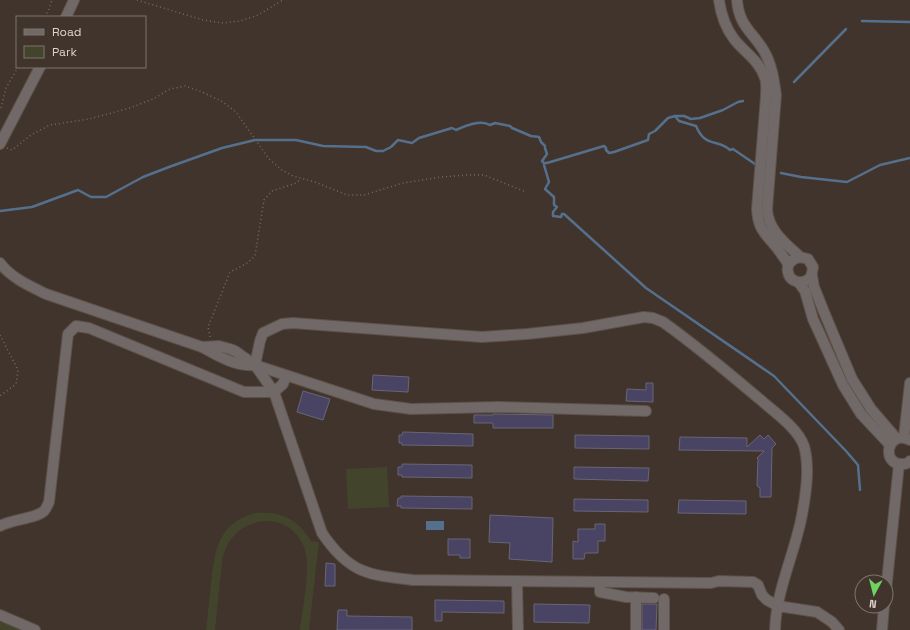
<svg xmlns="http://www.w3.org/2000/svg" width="910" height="630" font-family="'Space Grotesk',sans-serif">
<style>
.green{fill:#42442b}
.water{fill:#55708d}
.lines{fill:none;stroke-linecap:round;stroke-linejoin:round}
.stream{stroke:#55708d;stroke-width:2.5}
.building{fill:#494364;stroke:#686675}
.minor-casing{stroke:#5d5149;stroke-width:12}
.path{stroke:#766a63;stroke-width:1.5;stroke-dasharray:1 3;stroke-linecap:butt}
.minor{stroke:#716967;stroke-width:10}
</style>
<rect width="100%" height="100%" fill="#41342c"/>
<g class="green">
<path d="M387 467 389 507 348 509 346 469Z"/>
<path d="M255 513C281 511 297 518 311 541L319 542 309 630H300C302 610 311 568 305 550 291 506 229 514 222 562L215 630H206C208 615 209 599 211 584 215 550 217 524 255 513Z"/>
<path d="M0 618 28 630H0Z"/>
</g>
<rect class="water" x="426" y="521" width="18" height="9"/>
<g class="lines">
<g class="stream">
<path d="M862 21 910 22"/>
<path d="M794 82 846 29"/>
<path d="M675 116 679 121 696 126C706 149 717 138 730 150L733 149 755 164"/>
<path d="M545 148 547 154 542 161 544 163H547L604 146 606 148V150L609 153 614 152 648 140 649 134 655 131 668 118 675 116H684L691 119 700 118 723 110 738 102 743 101"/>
<path d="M544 165 549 182 545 189 554 197V205L557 207 553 212V216L561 217 562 214H564L646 288 774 376 846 451 858 465 860 490"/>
<path d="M781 173 801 177 847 182 880 165 910 158"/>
<path d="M0 211 32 207 78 190 91 197H106L143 177 169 167 222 148 255 140H296L323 146 366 147 376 151H383L391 147 398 140 412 143 419 138 452 128 456 130C465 126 481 119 490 125L495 123 510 126 512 128 531 136 539 137 541 142 545 146"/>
</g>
</g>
<g class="building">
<path d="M373 375 409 377 408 392 372 390Z"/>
<path d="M646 383H653V402L626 401 627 389 646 390Z"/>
<path d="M303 391 330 399 323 420 297 412Z"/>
<path d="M493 414 553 415V428H493V423H474V415H493Z"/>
<path d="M403 432 473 434V446L402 445V443H399V435H402Z"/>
<path d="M575 435 649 436V449L575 448Z"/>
<path d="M760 435 764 439 768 435 776 444 772 448 771 497H760V488L757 486 758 459 757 458 764 451 679 450 680 437 747 438V447Z"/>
<path d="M402 464 472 465V478L402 477V475H398V467H402Z"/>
<path d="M574 467 649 468 648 481 574 479Z"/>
<path d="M401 496 472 497V509L401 508V506H397L398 498H401Z"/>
<path d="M574 499 648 500V512L574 511Z"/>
<path d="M679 500 746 501V514L678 513Z"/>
<path d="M490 515 553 518 552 562 509 559 510 543 489 542Z"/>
<path d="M595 524H605V541H598V553H585L584 559H573V541L578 542V529H595Z"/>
<path d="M448 539H470V558H460V555H448Z"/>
<path d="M326 563 335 564V586H325Z"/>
<path d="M435 600 504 601V613L442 612V621H435Z"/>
<path d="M534 604 590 605 589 623 534 622Z"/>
<path d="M642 604H657L656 630H642Z"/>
<path d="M338 610H347V616L412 617V630H337Z"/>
</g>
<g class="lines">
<defs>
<g id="minor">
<path d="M719 0C721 15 725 27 734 39 745 53 759 60 765 78 767 83 766 90 766 96L757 209C758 234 770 236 782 255 784 258 788 262 788 266 788 268 787 270 788 272 789 280 798 284 805 281 812 279 812 273 813 267L808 259C799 256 794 257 788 265"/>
<path d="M737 0C739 26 752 31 764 51 772 65 774 80 776 95L767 209C768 230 785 243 799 256"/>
<path d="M66 17 74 0"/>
<path d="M0 144 40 67"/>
<path d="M0 263C11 278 30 286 46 294L202 347C218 356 236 367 255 365"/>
<path d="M812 276 814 287 824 312 852 379 871 409 896 438"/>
<path d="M799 283 805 291 813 319 843 385 861 414 890 445"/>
<path d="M202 347 219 346 230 349 235 351 255 365 374 404 411 409 498 407 646 411"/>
<path d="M904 437 910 383"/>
<path d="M910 440C887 429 881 464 901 464 905 464 907 464 910 461"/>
<path d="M0 526C12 519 35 519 44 511 46 509 48 504 49 502L68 334 76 326 89 328 244 392H274L283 384 286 376"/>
<path d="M517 581 518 630"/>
<path d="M600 582V592L626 597 654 598"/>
<path d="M886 591 899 464"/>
<path d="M636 597V630"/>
<path d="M0 615 35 630"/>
<path d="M664 630V599"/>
<path d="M775 630C776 590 795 553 802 515 806 493 810 467 804 446 798 429 776 413 763 402 730 374 698 347 663 322L653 318 644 317 583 328 527 334 482 337 293 323 282 324 263 333 260 341 255 365 274 392 322 533C349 573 367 575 413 580L711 583 719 581 753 582 758 585 762 595 767 600 778 606 817 612 832 622 839 630"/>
<path d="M882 630 884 606"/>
</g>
</defs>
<use href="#minor" class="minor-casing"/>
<g class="path">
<path d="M137 0 203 20 223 23 240 21 258 15 283 0"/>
<path d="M45 17 49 9 52 0"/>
<path d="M1 108 6 88 18 67"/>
<path d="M7 148 12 150 31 135 50 125 89 119 130 108 153 99 170 89 185 86 202 92 223 102 236 112 269 159 282 170 293 176 315 182 347 195H364L403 183 441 177 467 175H484L526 192"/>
<path d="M0 335 18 370 16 384 0 396"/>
<path d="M210 337 208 327 230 272 246 264 255 256 264 200 272 191 296 183 301 179"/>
</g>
<use href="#minor" class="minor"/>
</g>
<rect x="16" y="16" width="130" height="52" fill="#41342c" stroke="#7f746d"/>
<rect x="24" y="29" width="20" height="6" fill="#716967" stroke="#7f746d"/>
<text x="52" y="36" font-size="12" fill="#ddd4cf">Road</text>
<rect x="24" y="46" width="20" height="12" fill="#42442b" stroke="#7f746d"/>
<text x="52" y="56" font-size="12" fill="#ddd4cf">Park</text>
<g transform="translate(874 594) rotate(187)"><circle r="19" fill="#41342c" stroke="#7f746d"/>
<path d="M0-3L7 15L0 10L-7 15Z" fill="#70d35f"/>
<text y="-6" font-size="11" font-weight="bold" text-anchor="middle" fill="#ddd4cf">N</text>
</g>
</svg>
